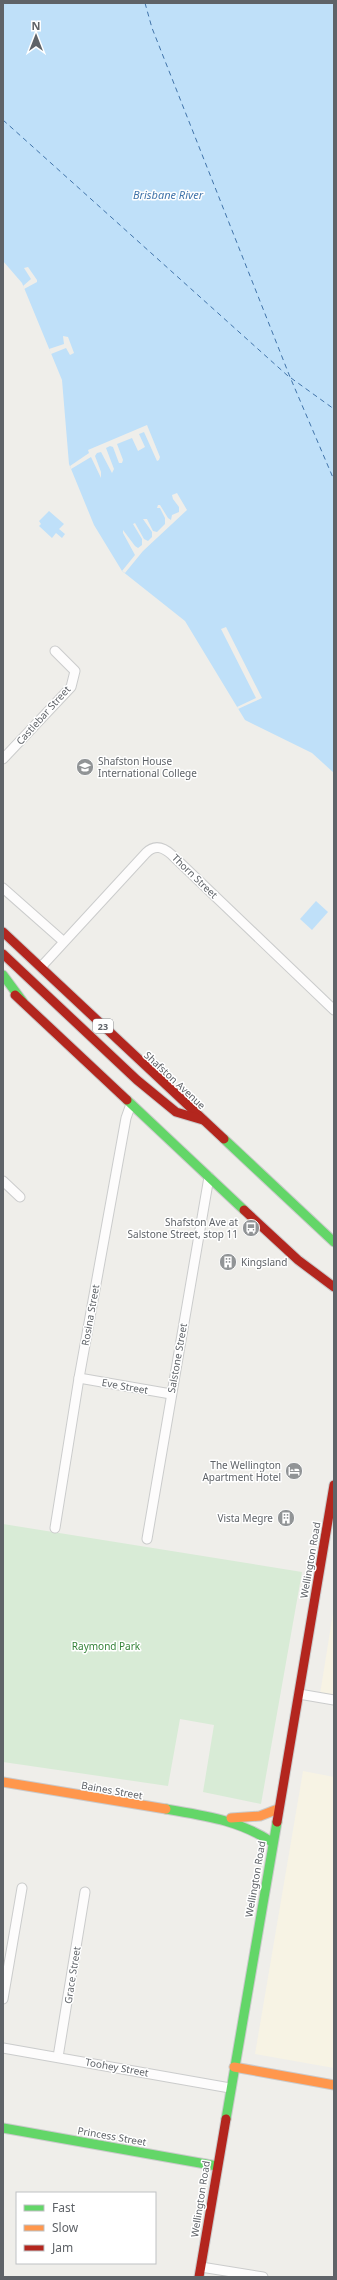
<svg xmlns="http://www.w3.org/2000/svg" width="337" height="2280" font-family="'Noto Sans',sans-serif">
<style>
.commercial{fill:#f7f3e4}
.green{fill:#d8ebd6}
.water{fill:#bfe0f9}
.pier{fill:#efeeea}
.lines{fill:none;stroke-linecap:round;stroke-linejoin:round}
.ferry{stroke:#4174aa;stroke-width:1;stroke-dasharray:5 4;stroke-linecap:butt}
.street-casing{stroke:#cbcccc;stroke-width:11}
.fast-casing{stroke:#cacacb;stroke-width:11}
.slow-casing{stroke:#cacacb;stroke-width:11}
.jam-casing{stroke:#cacacb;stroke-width:11}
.street{stroke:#fdfcfc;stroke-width:9}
.fast{stroke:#63d668;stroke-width:9}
.slow{stroke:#ff974d;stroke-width:9}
.jam{stroke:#b3261e;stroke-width:9}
.labels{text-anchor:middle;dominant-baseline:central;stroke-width:3;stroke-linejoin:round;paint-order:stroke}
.shield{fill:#fff;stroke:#8f9295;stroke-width:1}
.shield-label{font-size:9px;font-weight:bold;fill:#5f6368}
.street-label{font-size:10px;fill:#5f6368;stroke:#fff}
.poi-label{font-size:10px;fill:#5f6368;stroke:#fff;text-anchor:end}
.park-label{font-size:10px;fill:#348238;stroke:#fff}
.water-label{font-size:11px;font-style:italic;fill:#4174aa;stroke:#fff}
</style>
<rect width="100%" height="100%" fill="#efeeea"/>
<g class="commercial">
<path d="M334 1607V1696L320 1694Z"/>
<path d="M303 1771 334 1777V2068L255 2054Z"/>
</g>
<path class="green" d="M3 1524 302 1572 261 1804 203 1792 214 1725 180 1719 168 1786 3 1762Z"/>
<g class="water">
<path d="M3 3H334V773L312 753 245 720 185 621 122 571 94 525 69 464 62 380 22 283 3 261Z"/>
<path d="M49 511 64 524 59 529 65 534 62 538 56 533 52 538 39 526 41 524 39 521Z"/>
<path d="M316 901 328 912 312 930 300 919Z"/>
</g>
<g class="pier">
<path d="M28 267 37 280V282L24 289 23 286 31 279 24 268Z"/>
<path d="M63 336 68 337 74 353 70 355 66 348 51 354 49 349 64 344Z"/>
<path d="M147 425 160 457 159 460 157 461 144 432 139 434 145 447 138 451 132 438 117 444 123 460 122 463H119L113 447 110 446 106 448 114 469 112 473 101 452 97 453 95 456 101 472V478L91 457 71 469 70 466 89 453 88 450Z"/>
<path d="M177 493 187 510 143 551 125 573 122 571 135 555 123 533V530L135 546 138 548 142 545V539L133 524 135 523 144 539 148 541 152 537V532L143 519H147L153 531 157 532 165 524V518L160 508H157L158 505H160L168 518 171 520 172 515 179 512V507L173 499 172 495Z"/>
<path d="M226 627 262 698 238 709 237 707 256 698 221 629Z"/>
</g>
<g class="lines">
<g class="ferry">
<path d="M145 3 152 28 290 377 334 480"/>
<path d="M3 120 288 376"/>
<path d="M291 378 334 409"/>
</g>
<defs>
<g id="street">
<path d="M3 759 71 687 75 671 55 651"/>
<path d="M3 888 63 941"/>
<path d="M41 967 146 853C155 844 163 847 172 855L334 1010"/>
<path d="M3 1181 20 1197"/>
<path d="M79 1378 171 1394"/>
<path d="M55 1528 79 1378 126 1118 131 1104"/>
<path d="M147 1539 209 1177"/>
<path d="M299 1694 334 1700"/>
<path d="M3 1999 22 1888"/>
<path d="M3 2048 230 2088"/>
<path d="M58 2057 85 1892"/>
<path d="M201 2267 263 2277"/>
</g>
<g id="fast">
<path d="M3 975 23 1002"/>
<path d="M127 1100 244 1210"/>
<path d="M224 1139 334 1242"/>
<path d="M166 1809C206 1816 238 1820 272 1842"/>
<path d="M226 2119 277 1822"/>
<path d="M3 2128 217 2166"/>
</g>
<g id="slow">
<path d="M3 1782 166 1809"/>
<path d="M231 1818 260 1816 278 1809"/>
<path d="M234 2067 334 2085"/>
</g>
<g id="jam">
<path d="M3 932 224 1139"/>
<path d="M3 954 137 1080 176 1112 203 1120"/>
<path d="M15 995 127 1100"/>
<path d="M244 1210 298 1260 334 1287"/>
<path d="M277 1822 334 1485"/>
<path d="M199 2277 226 2119"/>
</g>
</defs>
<use href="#street" class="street-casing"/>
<use href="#fast" class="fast-casing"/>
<use href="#slow" class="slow-casing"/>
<use href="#jam" class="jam-casing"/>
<use href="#street" class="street"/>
<use href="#fast" class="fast"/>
<use href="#slow" class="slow"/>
<use href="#jam" class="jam"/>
</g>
<defs>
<symbol id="university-disc" viewBox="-11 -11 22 22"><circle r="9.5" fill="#919496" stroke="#fff"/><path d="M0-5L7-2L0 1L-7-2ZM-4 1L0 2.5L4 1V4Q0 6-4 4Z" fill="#fff"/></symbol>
<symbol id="bus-disc" viewBox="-11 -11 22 22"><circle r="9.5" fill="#919496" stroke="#fff"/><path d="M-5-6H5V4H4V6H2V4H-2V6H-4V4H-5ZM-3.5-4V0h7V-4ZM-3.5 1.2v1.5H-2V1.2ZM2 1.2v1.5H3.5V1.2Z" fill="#fff"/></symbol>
<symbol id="building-disc" viewBox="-11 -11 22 22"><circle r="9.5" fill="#919496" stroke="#fff"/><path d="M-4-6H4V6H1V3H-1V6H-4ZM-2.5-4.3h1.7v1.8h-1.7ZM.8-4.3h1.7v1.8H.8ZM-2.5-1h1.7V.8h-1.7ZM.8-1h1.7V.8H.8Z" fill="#fff"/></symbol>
<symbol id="hotel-disc" viewBox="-11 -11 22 22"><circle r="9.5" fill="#919496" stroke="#fff"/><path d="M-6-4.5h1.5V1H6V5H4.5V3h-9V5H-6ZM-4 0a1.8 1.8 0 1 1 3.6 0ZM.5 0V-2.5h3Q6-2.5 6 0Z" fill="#fff"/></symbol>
</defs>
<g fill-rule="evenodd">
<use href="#university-disc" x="75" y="757" width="20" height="20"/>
<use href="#bus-disc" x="241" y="1218" width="20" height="20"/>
<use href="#building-disc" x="218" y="1252" width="20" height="20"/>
<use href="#hotel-disc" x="284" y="1461" width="20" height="20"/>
<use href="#building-disc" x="276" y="1508" width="20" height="20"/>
</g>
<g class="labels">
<rect class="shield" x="93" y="1019" width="20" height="14" rx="3"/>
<g class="shield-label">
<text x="103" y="1026">23</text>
</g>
<g class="street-label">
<text transform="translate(43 715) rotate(-48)">Castlebar Street</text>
<text transform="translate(195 876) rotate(44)">Thorn Street</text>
<text transform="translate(175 1080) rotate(43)">Shafston Avenue</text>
<text transform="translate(90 1315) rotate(-80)">Rosina Street</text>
<text transform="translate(177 1358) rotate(-80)">Salstone Street</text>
<text transform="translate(125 1386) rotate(10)">Eve Street</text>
<text transform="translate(310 1560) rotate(-80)">Wellington Road</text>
<text transform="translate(112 1790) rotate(10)">Baines Street</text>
<text transform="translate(255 1879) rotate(-80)">Wellington Road</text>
<text transform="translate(72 1975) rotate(-81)">Grace Street</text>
<text transform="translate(117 2067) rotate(10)">Toohey Street</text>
<text transform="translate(112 2136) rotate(10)">Princess Street</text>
<text transform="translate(200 2199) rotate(-81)">Wellington Road</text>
</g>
<g class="poi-label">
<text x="98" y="761" text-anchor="start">Shafston House<tspan x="98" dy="12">International College</tspan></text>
<text x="238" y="1222">Shafston Ave at<tspan x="238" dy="12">Salstone Street, stop 11</tspan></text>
<text x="241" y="1262" text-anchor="start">Kingsland</text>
<text x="281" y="1465">The Wellington<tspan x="281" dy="12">Apartment Hotel</tspan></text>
<text x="273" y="1518">Vista Megre</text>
</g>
<g class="park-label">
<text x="106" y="1646">Raymond Park</text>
</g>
<g class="water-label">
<text x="168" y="194">Brisbane River</text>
</g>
</g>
<rect width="337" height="2280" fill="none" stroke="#5f6368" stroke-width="8"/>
<rect x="16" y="2192" width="140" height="72" fill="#ffffff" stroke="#bfc1c3"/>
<rect x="24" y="2205" width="20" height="6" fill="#63d668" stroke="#bfc1c3"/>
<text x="52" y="2212" font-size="12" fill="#5f6368">Fast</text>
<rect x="24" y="2225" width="20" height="6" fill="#ff974d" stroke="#bfc1c3"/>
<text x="52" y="2232" font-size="12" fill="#5f6368">Slow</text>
<rect x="24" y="2245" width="20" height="6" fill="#b3261e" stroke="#bfc1c3"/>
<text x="52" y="2252" font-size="12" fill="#5f6368">Jam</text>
<g transform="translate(36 36)" stroke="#ffffff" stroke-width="3" paint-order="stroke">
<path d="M0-3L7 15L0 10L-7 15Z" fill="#5f6368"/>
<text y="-6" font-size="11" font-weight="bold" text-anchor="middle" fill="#5f6368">N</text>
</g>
</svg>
